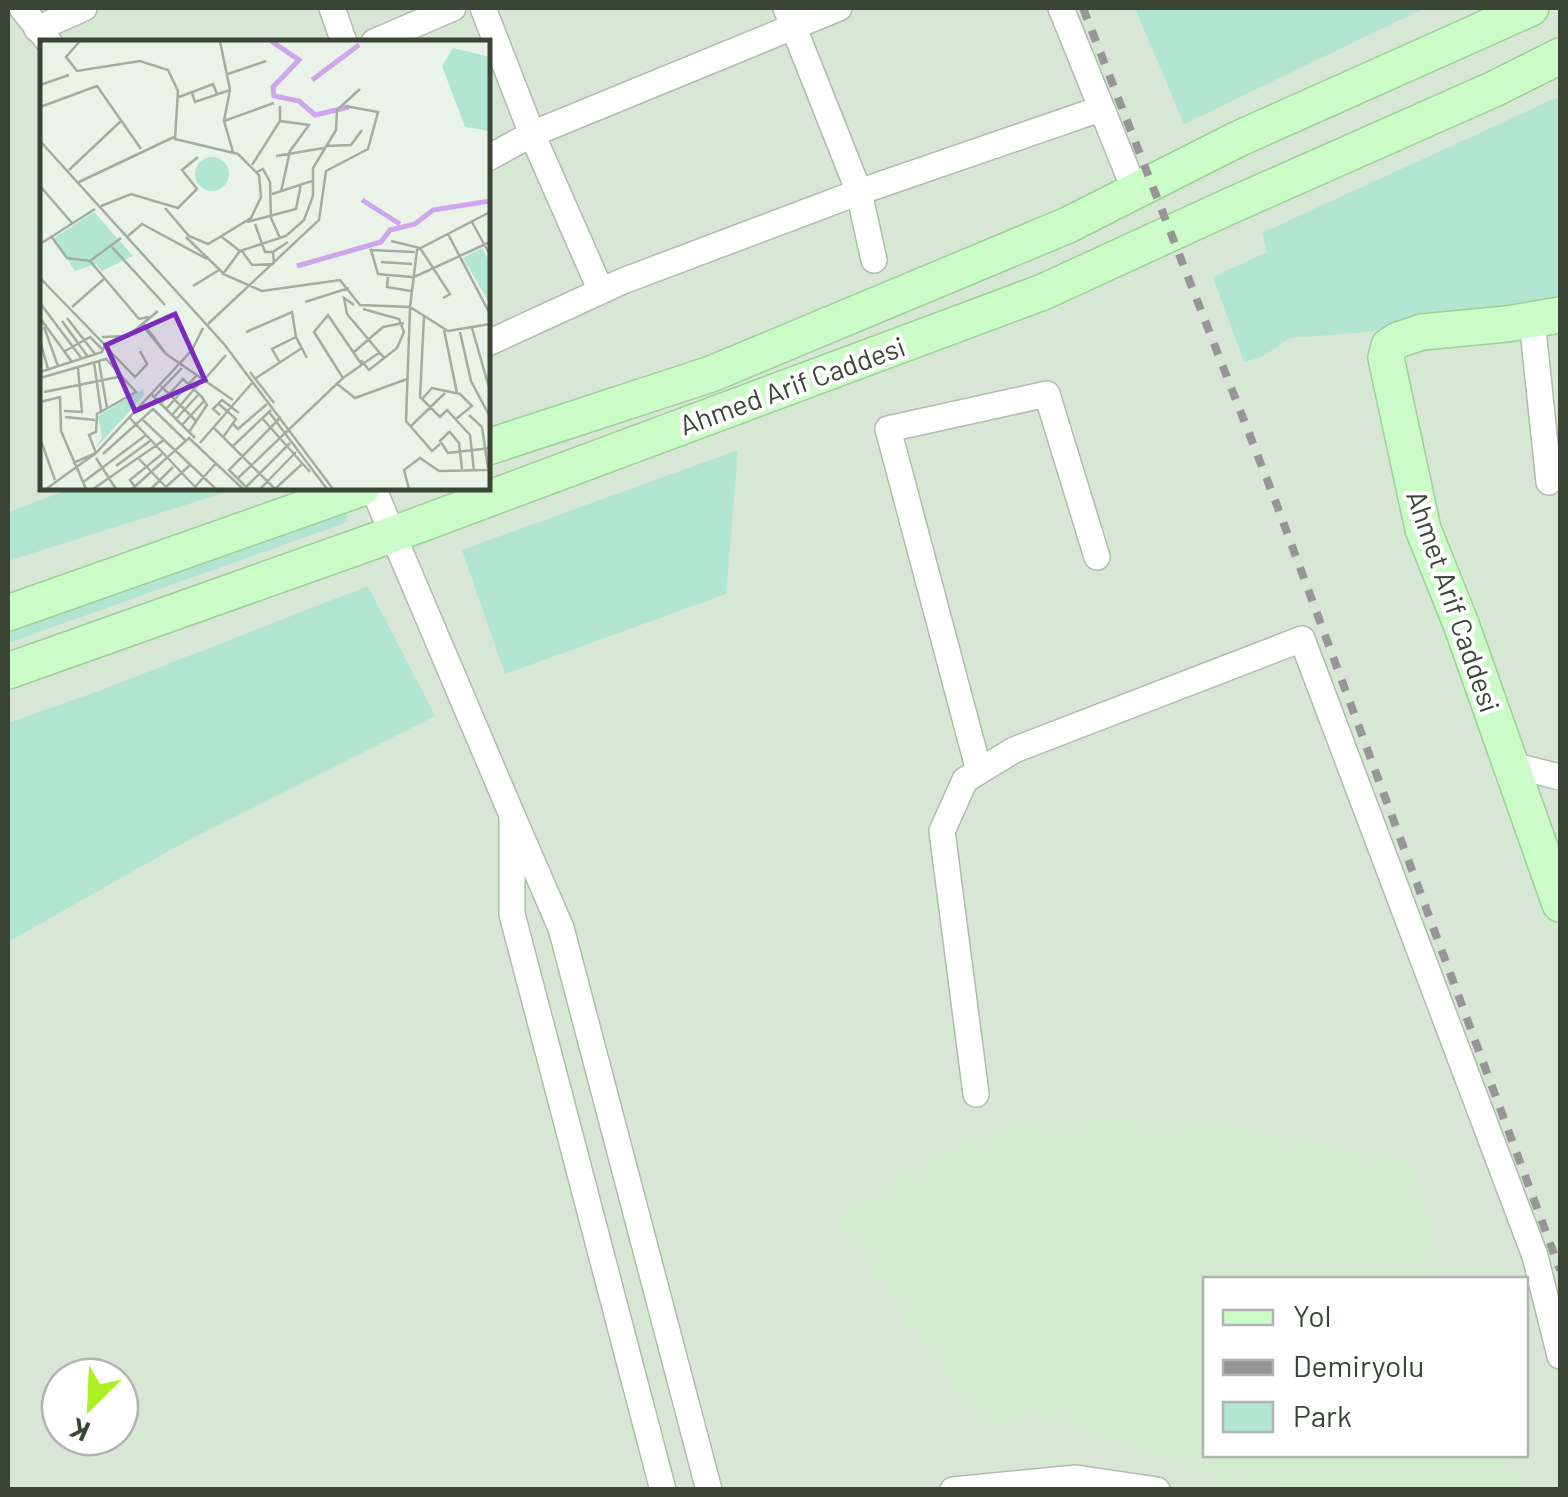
<svg xmlns="http://www.w3.org/2000/svg" width="1568" height="1497" font-family="Barlow,sans-serif">
<style>
.residential{fill:#d8e6d5;fill-rule:evenodd}
.education{fill:#d4ebd2}
.green{fill:#b2e5d2}
.lines{fill:none;stroke-linecap:round;stroke-linejoin:round}
.street-casing{stroke:#adbeaa;stroke-width:28}
.secondary-casing{stroke:#9dd098;stroke-width:38}
.street{stroke:#fff;stroke-width:25}
.secondary{stroke:#cbfcc8;stroke-width:35}
.rail{stroke:#969696;stroke-width:8;stroke-dasharray:12 12;stroke-linecap:butt}
.labels{text-anchor:middle;dominant-baseline:central;stroke-width:8;stroke-linejoin:round;paint-order:stroke}
.street-label{font-size:28px;fill:#3a4536;stroke:#fff}
.inset-river{fill:none;stroke:#cfa6ec;stroke-width:5}
.inset-road{fill:none;stroke:#a3ada0;stroke-width:2.5}
.view{fill:#7b2cbf;fill-opacity:0.15;stroke:#7b2cbf;stroke-width:5}
.inset-edge{fill:none;stroke:#3a4536;stroke-width:5}
</style>
<rect width="100%" height="100%" fill="#e9f3e7"/>
<path class="residential" d="M8 8H1560V1489L8 1490ZM42 42H488V488H42ZM1206 1280H1526V1454H1206ZM60 1377H120V1437H60Z"/>
<path class="education" d="M1112 1119 1238 1126 1411 1161 1446 1279 1206 1280V1454L1511 1455 1526 1489H1278L1271 1476 1244 1486 1026 1411 988 1436 836 1218 892 1182 956 1145 1014 1124Z"/>
<g class="green">
<path d="M1135 8H1425L1184 124Z"/>
<path d="M1560 96V302L1528 310 1356 333 1290 338 1262 357 1244 362 1213 277 1267 252 1262 233Z"/>
<path d="M738 450 726 594 505 674 462 550Z"/>
<path d="M73 488H239L8 561V512Z"/>
<path d="M345 508 348 522 8 643V629Z"/>
<path d="M368 586 435 716 181 844 8 942V723L99 691Z"/>
</g>
<g class="lines">
<defs>
<g id="street">
<path d="M22 8 49 42"/>
<path d="M332 8 344 42"/>
<path d="M483 8 532 134 601 291"/>
<path d="M786 8 859 192 874 260"/>
<path d="M1061 8 1135 191"/>
<path d="M37 29 84 8"/>
<path d="M374 42 453 8"/>
<path d="M488 158 532 134 839 8"/>
<path d="M1532 320 1549 482"/>
<path d="M488 343 623 281 859 192 1100 109"/>
<path d="M373 488 512 815"/>
<path d="M1511 765 1560 777"/>
<path d="M979 771 888 429 1047 394 1097 557"/>
<path d="M976 1094 942 831 965 780 1014 750 1302 639 1535 1256 1560 1356"/>
<path d="M663 1490 512 914V815L561 928 709 1490"/>
<path d="M953 1490 1076 1478 1157 1490"/>
</g>
<g id="secondary">
<path d="M1560 315 1507 324 1422 332 1398 340 1389 346 1386 358 1423 529 1461 624 1560 904"/>
<path d="M488 447 711 374 1068 225 1238 139 1531 8"/>
<path d="M8 613 362 488"/>
<path d="M8 671 394 534 1043 292 1230 206 1494 89 1560 56"/>
</g>
</defs>
<use href="#street" class="street-casing"/>
<use href="#secondary" class="secondary-casing"/>
<use href="#street" class="street"/>
<use href="#secondary" class="secondary"/>
<path class="rail" d="M1083 8 1275 500 1560 1270"/>
</g>
<g class="labels">
<g class="street-label">
<text transform="translate(792 385) rotate(-20)">Ahmed Arif Caddesi</text>
<text transform="translate(1454 601) rotate(71)">Ahmet Arif Caddesi</text>
</g>
</g>
<g transform="translate(40 40)">
<rect width="450" height="450" fill="#e9f3e7"/>
<path d="M413 8 450 17V91L425 87 402 26ZM155 134a17 17 0 1 1 34 0a17 17 0 1 1-34 0ZM54 172 93 216 62 231 56 224 35 231 14 198ZM442 208 450 222V264L423 218ZM103 349 104 355 55 409 62 397 58 376Z" fill="#b2e5d2"/>
<path class="inset-river" d="M231 1 259 20 233 47 234 56 259 61 275 75 309 67M272 40 319 5M322 160 360 184M257 226 341 202 350 190 375 184 393 170 450 161"/>
<path class="inset-road" d="M40 1 26 17 37 31 100 21 128 30 138 51 135 99 198 114 219 135 221 157 211 178 168 204 149 196 125 168M180 1 190 50 184 81 193 112M188 34 226 21M0 45 29 35M152 53 155 62 190 50M139 57 173 44 177 54M0 67 57 46 101 109M184 81 234 63M240 81 269 85 250 111 241 152M0 101 184 304 293 449M286 106 311 105 322 90M236 116 284 108M212 125 240 81V66M29 130 82 80M217 132 223 129 230 142 231 178 240 198M39 142 134 97M0 146 32 183M232 154 272 141M61 166 91 154 138 168 157 149 142 130 158 117M207 182 256 169 261 144M432 182 450 215M215 184 225 212H233M408 194 450 274M11 196 27 218 50 221 81 198M88 196 102 184 167 219M146 197 183 233M182 197 200 211 246 196 264 180 273 156V128L296 90 297 70 320 49M351 201 380 208 410 254 403 258M0 204 55 169M72 207 125 265M200 211 183 234 222 251 300 240 320 265 370 267 408 291 450 284M202 211 212 225 234 224M50 221 99 279 109 277M341 222 372 224M234 224 233 212 248 202M348 237 347 247 371 251M372 237 338 234 331 210 375 212M0 238 65 305 62 312 0 332M372 238 450 202M153 246 179 230M265 262 309 248M0 263 42 319M314 265 304 258 307 274 345 319M32 267 65 238M370 267 377 210 450 172M370 268 366 381 392 411 400 404M384 276 380 357 400 377 407 370 430 395 434 431M0 278 32 322M27 278 55 314M22 281 48 317M168 284 279 180 286 131 328 109 338 72 305 66M102 285 126 314 104 284M4 287 18 326M432 288 450 351M404 290 417 353M206 292 252 272 256 297M420 292 431 341 450 377M62 297 88 296 118 271M0 300 8 329M65 306 95 337 107 324 100 311M25 311 50 297 63 310M314 312 343 287 364 283M126 314 193 360M321 320 329 330 357 308 364 292 359 279 323 269M54 322 61 371M59 322 67 368M240 323 232 309 256 297 267 318M210 332 234 363M0 338 66 319 96 352 57 374 56 392 49 395 56 413 33 423M216 338 262 308M303 338 340 312M164 340 186 315M296 343 315 358 367 339M121 346 156 381M4 352 83 336M111 354 155 398M114 357 142 328M382 359 392 348 420 354 432 366 416 379M0 362 20 357 21 391 46 449M121 363 143 339 162 357 167 365 149 392M179 364 196 379 184 396M126 369 156 336M24 371 42 372 38 328M229 372 287 449M132 375 163 339M180 375 173 369 182 360 199 373M429 375 442 387 448 428M25 377 55 380M90 378 157 449M222 378 270 432M136 379 158 355M103 380 176 449M193 384 198 389 227 364M142 385 164 361M371 386 405 353M173 387 235 449M409 391 419 403 422 429M409 392 400 401 408 413 450 408M0 398 15 440M160 403 212 343M193 406 231 370M63 414 113 369 146 401M56 418 76 449M99 419 126 447M76 426 110 401M197 439 303 338 274 292 288 275 322 325M42 443 106 395M95 447 90 440 122 414M126 447 151 424M155 447 176 423M206 447 250 403M6 449 56 413 152 310 163 288M53 449 124 400M92 449 149 398 203 449M111 449 133 427M208 449 189 430 241 377M220 449 256 412M235 449 262 424M369 449 364 430 380 418 399 431 450 430"/>
<path class="view" d="M135 274 165 340 95 371 66 305Z"/>
<rect width="450" height="450" class="inset-edge"/>
</g>
<rect width="1568" height="1497" fill="none" stroke="#3a4536" stroke-width="20"/>
<rect x="1203" y="1277" width="325" height="180" fill="#ffffff" stroke="#b0b5af" stroke-width="2.5"/>
<rect x="1223" y="1310" width="50" height="15" fill="#cbfcc8" stroke="#b0b5af" stroke-width="2.5"/>
<text x="1293" y="1327" font-size="30" fill="#3a4536">Yol</text>
<rect x="1223" y="1360" width="50" height="15" fill="#969696" stroke="#b0b5af" stroke-width="2.5"/>
<text x="1293" y="1377" font-size="30" fill="#3a4536">Demiryolu</text>
<rect x="1223" y="1402" width="50" height="30" fill="#b2e5d2" stroke="#b0b5af" stroke-width="2.5"/>
<text x="1293" y="1427" font-size="30" fill="#3a4536">Park</text>
<g transform="translate(90 1407) rotate(204)"><circle r="48" fill="#ffffff" stroke="#b0b5af" stroke-width="2.5"/>
<path d="M0-8L18 38L0 25L-18 38Z" fill="#acef22"/>
<text y="-15" font-size="28" font-weight="bold" text-anchor="middle" fill="#3a4536">K</text>
</g>
</svg>
